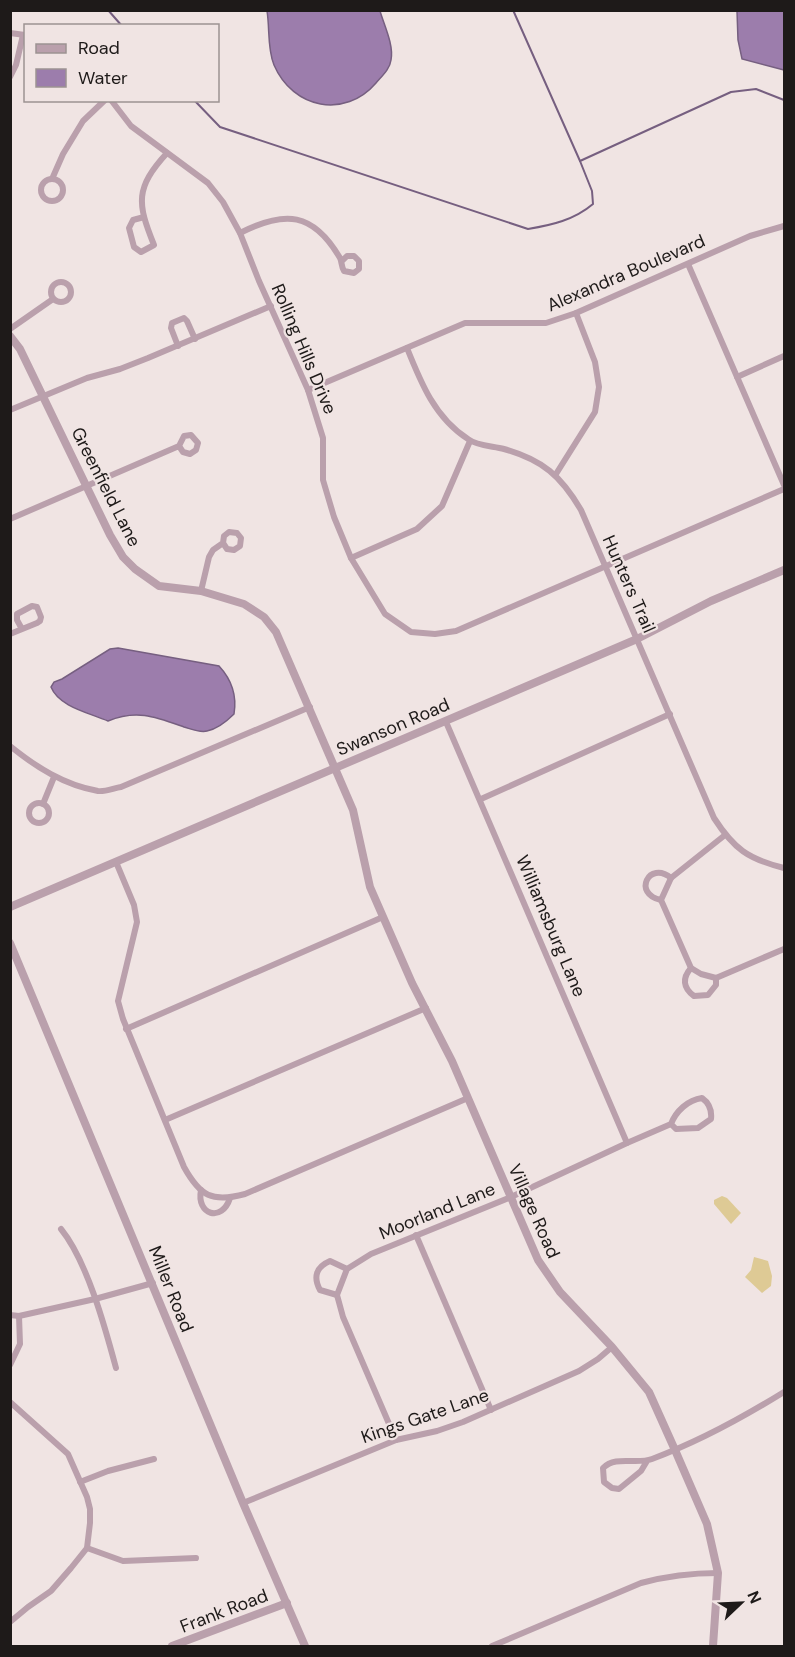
<svg xmlns="http://www.w3.org/2000/svg" width="795" height="1657" font-family="'DM Sans',sans-serif">
<style>
.green{fill:#deca95}
.water{fill:#9c7dac;stroke:#765f80;stroke-width:1.5}
.lines{fill:none;stroke-linecap:round;stroke-linejoin:round}
.stream{stroke:#765f80;stroke-width:2}
.minor{stroke:#baa0ac;stroke-width:6}
.tertiary{stroke:#baa0ac;stroke-width:8}
.labels{text-anchor:middle;dominant-baseline:central;stroke-width:4.5;stroke-linejoin:round;paint-order:stroke}
.street-label{font-size:18px;fill:#1e1a19;stroke:#f0e4e3}
</style>
<rect width="100%" height="100%" fill="#f0e4e3"/>
<g class="green">
<path d="M722 1196 727 1198 741 1213 731 1224 714 1204V1200Z"/>
<path d="M754 1257 768 1261 772 1276 771 1286 762 1293 745 1277 751 1270Z"/>
</g>
<g class="water">
<path d="M267 11H380C384 25 394 45 391 60 390 69 382 76 376 83 345 119 293 109 274 65 267 48 270 29 267 11Z"/>
<path d="M737 11H784V70L742 59 738 40Z"/>
<path d="M118 648 219 666C232 680 237 696 234 714 227 721 217 729 207 731 200 733 191 729 184 727 156 717 137 709 108 721 90 713 59 707 51 687L54 682 62 679 110 649Z"/>
</g>
<g class="lines">
<g class="stream">
<path d="M108 10 122 26"/>
<path d="M513 10 580 161"/>
<path d="M194 100 220 127 528 229C552 225 574 220 593 204L592 191 580 161 731 92 756 89 784 100"/>
</g>
<g class="minor">
<path d="M10 33 25 35"/>
<path d="M10 77 16 65 23 35"/>
<path d="M111 100 131 126 208 183 223 202 240 233 259 281 308 390 323 438V480L334 517 351 558 385 614 411 632 435 634 456 631 784 489"/>
<path d="M52 179 63 154 83 121 105 100"/>
<circle cx="52" cy="190" r="11"/>
<path d="M144 217 133 220 129 228 134 247 141 252 154 245C137 203 135 188 167 153"/>
<path d="M240 233C285 210 313 212 340 258 342 262 341 266 344 271L354 273 359 269V261L354 256H347L342 261"/>
<path d="M688 264 784 485"/>
<circle cx="61" cy="292" r="10"/>
<path d="M10 329 53 299"/>
<path d="M178 346 171 328 172 323 184 318 187 321 195 339"/>
<path d="M407 348C421 383 435 418 468 439 477 446 493 446 504 449 543 460 561 476 581 510L714 818C734 849 748 859 784 868"/>
<path d="M737 377 784 356"/>
<path d="M308 390 465 323H546L576 313 750 236 784 226"/>
<path d="M10 410 87 378 120 369 148 358 271 306"/>
<path d="M556 474 595 412 599 387 595 362 576 313"/>
<path d="M10 519 179 446 184 436 191 435 198 443 196 450 190 454 183 452 179 446"/>
<path d="M351 558 417 529 442 506 470 441"/>
<path d="M201 591 209 557 213 550 223 543 224 536 229 532 237 533 241 538 240 546 234 550 227 549 223 543"/>
<path d="M10 634 37 623 40 621 41 617 37 607 32 606 17 614V620L22 629"/>
<path d="M446 722 627 1143"/>
<path d="M10 746C36 767 64 785 98 791 105 792 114 788 121 787L310 707"/>
<path d="M481 799 670 714"/>
<circle cx="39" cy="813" r="10"/>
<path d="M43 804 54 777"/>
<path d="M725 835 671 878 661 900 691 968 701 974 716 978 784 949"/>
<path d="M116 862 134 905 137 922 118 1001 123 1019 184 1167C200 1196 212 1203 245 1194L468 1098"/>
<path d="M661 900C632 894 649 860 671 878"/>
<path d="M691 968C682 978 683 988 694 996L708 995 716 985V978"/>
<path d="M126 1029 383 917"/>
<path d="M165 1120 426 1008"/>
<path d="M201 1190C196 1215 222 1223 230 1198"/>
<path d="M61 1229C87 1261 105 1327 116 1368"/>
<path d="M416 1235 491 1410"/>
<path d="M337 1295 320 1290C313 1277 316 1267 330 1261L347 1269"/>
<path d="M10 1315 19 1316 95 1299 153 1283"/>
<path d="M10 1365 20 1344 19 1316"/>
<path d="M10 1402 68 1454 87 1497 90 1509V1523L87 1548 71 1568 51 1591 28 1607 10 1622"/>
<path d="M396 1440 343 1317 337 1295 347 1269 371 1254 511 1197 627 1143 671 1124C676 1111 688 1100 702 1098 709 1103 712 1110 711 1119L698 1128 676 1129 671 1124"/>
<path d="M647 1461 641 1471 619 1489 612 1488 604 1482 603 1468C616 1455 636 1465 652 1459 698 1442 742 1418 784 1392"/>
<path d="M80 1482 108 1471 154 1459"/>
<path d="M243 1503 396 1440 437 1431 463 1422 579 1371 598 1359 612 1347"/>
<path d="M87 1548 123 1561 196 1558"/>
<path d="M492 1646 641 1583C667 1576 692 1573 718 1573"/>
</g>
<g class="tertiary">
<path d="M10 336 20 349 110 535 123 557 135 569 159 586 201 591 244 604 264 617 276 632 353 810 370 887 412 983 452 1061 538 1260 560 1292 612 1347 649 1392 675 1450 707 1524 718 1573 713 1646"/>
<path d="M10 907 637 639 711 601 784 570"/>
<path d="M10 943 243 1503 305 1646"/>
<path d="M172 1646 287 1603"/>
</g>
</g>
<g class="labels">
<g class="street-label">
<text transform="translate(626 273) rotate(-23)">Alexandra Boulevard</text>
<text transform="translate(304 349) rotate(67)">Rolling Hills Drive</text>
<text transform="translate(106 487) rotate(63)">Greenfield Lane</text>
<text transform="translate(629 584) rotate(66)">Hunters Trail</text>
<text transform="translate(393 727) rotate(-23)">Swanson Road</text>
<text transform="translate(551 926) rotate(67)">Williamsburg Lane</text>
<text transform="translate(437 1211) rotate(-22)">Moorland Lane</text>
<text transform="translate(534 1211) rotate(66)">Village Road</text>
<text transform="translate(171 1289) rotate(68)">Miller Road</text>
<text transform="translate(425 1416) rotate(-19)">Kings Gate Lane</text>
<text transform="translate(224 1611) rotate(-21)">Frank Road</text>
</g>
</g>
<rect width="795" height="1657" fill="none" stroke="#1e1a19" stroke-width="24"/>
<rect x="24" y="24" width="195" height="78" fill="#f0e4e3" stroke="#9c9392" stroke-width="1.5"/>
<rect x="36" y="44" width="30" height="9" fill="#baa0ac" stroke="#9c9392" stroke-width="1.5"/>
<text x="78" y="54" font-size="18" fill="#1e1a19">Road</text>
<rect x="36" y="69" width="30" height="18" fill="#9c7dac" stroke="#9c9392" stroke-width="1.5"/>
<text x="78" y="84" font-size="18" fill="#1e1a19">Water</text>
<g transform="translate(741 1603) rotate(67)" stroke="#f0e4e3" stroke-width="4.5" paint-order="stroke">
<path d="M0-4.5L10 22L0 15L-10 22Z" fill="#1e1a19"/>
<text y="-9" font-size="16" font-weight="bold" text-anchor="middle" fill="#1e1a19">N</text>
</g>
</svg>
